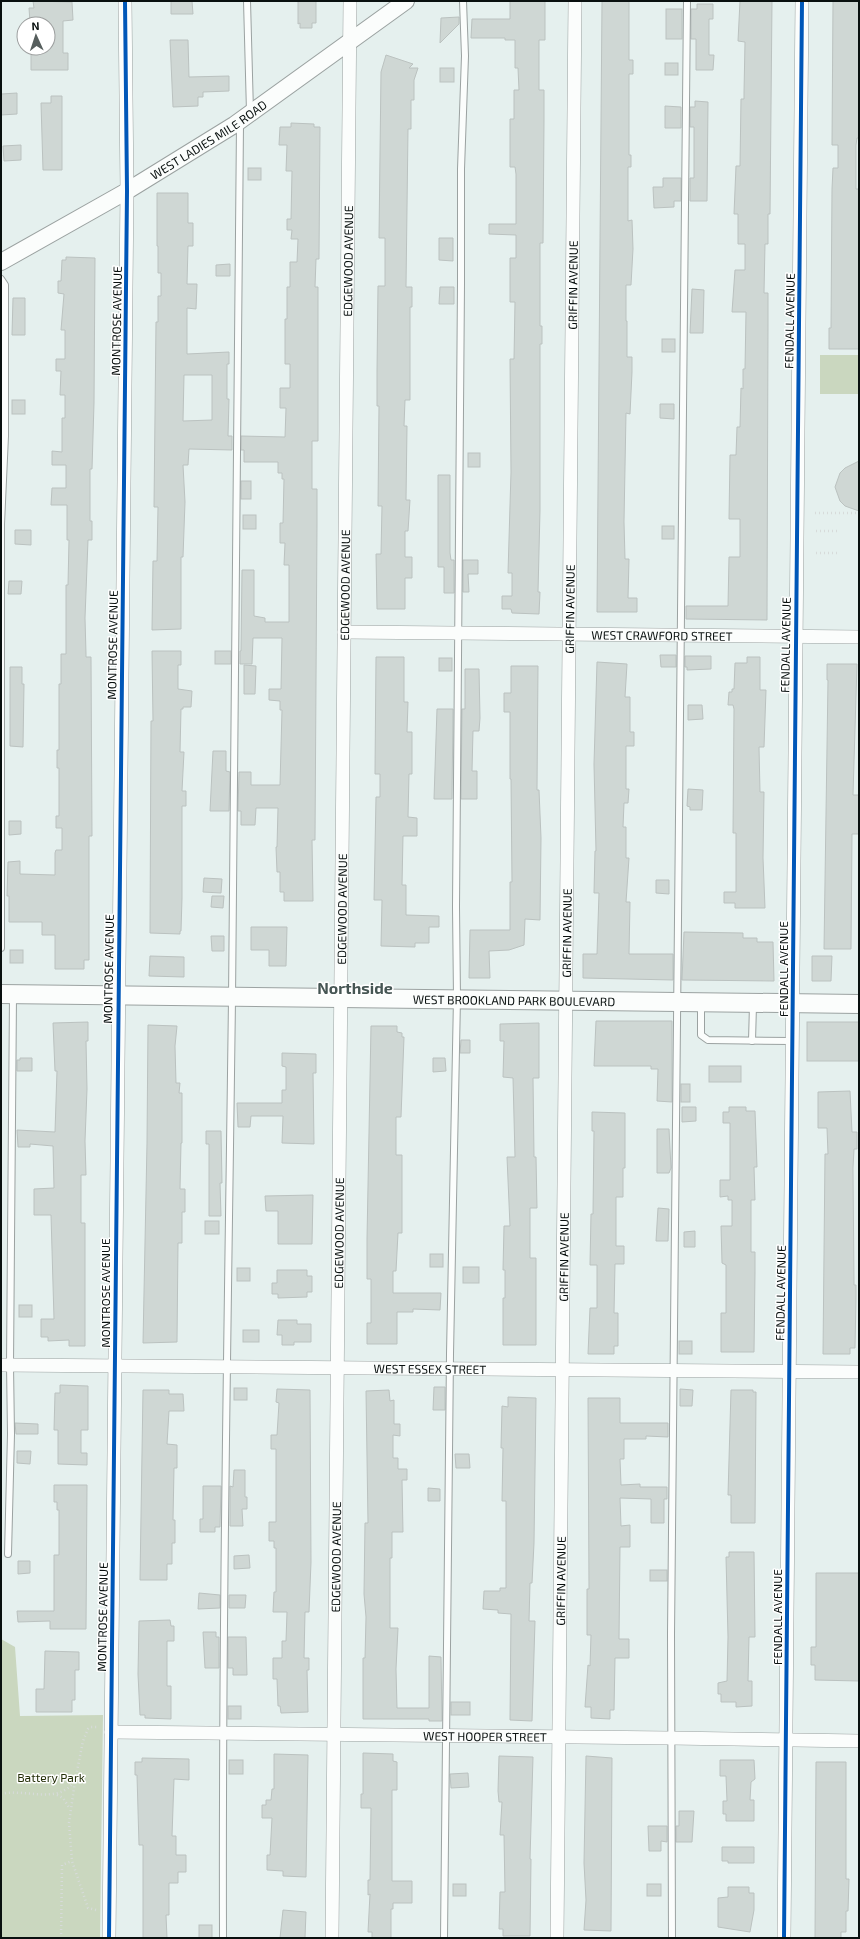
<svg xmlns="http://www.w3.org/2000/svg" width="860" height="1939" font-family="'Exo 2',sans-serif">
<style>
.green{fill:#cad7bf}
.building{fill:#cfd7d4;stroke:#bbc2c0;fill-rule:evenodd}
.lines{fill:none;stroke-linecap:round;stroke-linejoin:round}
.service-casing{stroke:#9ba2a1;stroke-width:8}
.minor-casing{stroke:#9ba2a1;stroke-width:14}
.tertiary-casing{stroke:#9ba2a1;stroke-width:18}
.secondary-casing{stroke:#9ba2a1;stroke-width:20}
.path{stroke:#d7dbda;stroke-width:2.5;stroke-dasharray:1 3;stroke-linecap:butt}
.service{stroke:#fbfdfc;stroke-width:6}
.minor{stroke:#fbfdfc;stroke-width:13}
.tertiary{stroke:#fbfdfc;stroke-width:16}
.secondary{stroke:#fbfdfc;stroke-width:18}
.cycleway-casing{stroke:#fff;stroke-width:6}
.cycleway{stroke:#0057b8;stroke-width:4}
.labels{text-anchor:middle;dominant-baseline:central;stroke-width:3;stroke-linejoin:round;paint-order:stroke}
.street-label{font-size:12px;fill:#09100f;stroke:#fff}
.park-label{font-size:12px;fill:#242f08;stroke:#fff}
.district-label{font-size:16px;font-weight:bold;fill:#465654;stroke:#fff}
</style>
<rect width="100%" height="100%" fill="#e5f0ee"/>
<g class="green">
<rect x="820" y="355" width="39" height="39"/>
<path d="M1 1639 15 1647 20 1716 103 1715 100 1938H1Z"/>
</g>
<g class="building">
<path d="M33 1 72 2 73 20 63 21V53H68V70H31V48H48V21L30 22 29 8H34Z"/>
<path d="M171 1H192L193 14H171Z"/>
<path d="M298 1H316V23H312V28H300V23L298 24Z"/>
<path d="M510 1H545V40H539V90H544V120L543 243H540V326H542V344H540V510L538 592H540L539 614 512 613 511 609H502V596H512V573H508L511 472 510 359H514L515 302H510V258H516V235L489 234V224H516V174L515 167H510V119H514V90H519L518 68H515V40H505V38H471L472 19H510Z"/>
<path d="M602 1H629V60H633V74H629V155H631V167H628V221L632 220 633 249 631 285H626V321H627V357H632V372L630 414 626 413 624 522 625 559H629L628 598H637V612H597Z"/>
<path d="M740 1H772L770 214H768V244H765L764 293H768V324L767 620 686 619V606H728L729 557H740V519H729L730 455H736L737 427H740L741 388 743 389V369H745L746 312H732L735 270H745V244H738V214H734L736 166H740L741 99H744V93L745 42 738 41Z"/>
<path d="M833 1H859V138H857L856 145V189H859V349H829V328H831L832 189 833 168H838V145H832Z"/>
<path d="M697 4H713V19H709V55H714L713 70H696V39H691V9H697Z"/>
<rect x="666" y="9" width="16" height="30"/>
<path d="M459 17V24L440 43 441 18Z"/>
<path d="M170 40H188L189 77 229 76V91L203 92V97H198V106L173 107Z"/>
<path d="M386 55 413 64 409 68H418L414 80V100H411V129H408L406 287H412V307H410V400H405L404 426H407L406 500H410L408 531H405V557H412V578H405V609H377L376 554H381L382 506H378L379 406H377V372L378 286H385V238H379L381 72Z"/>
<rect x="665" y="63" width="13" height="12"/>
<rect x="440" y="68" width="14" height="14"/>
<path d="M17 93V114L1 115V94Z"/>
<path d="M51 96H62V170H43L41 103H51Z"/>
<path d="M695 101 708 102 707 201H690V178H694V127H690V107H695Z"/>
<path d="M665 106 681 107V128H665Z"/>
<path d="M291 123 314 124V127H320L319 259H316L315 287H318V441H312V489H317V524L315 840H312L313 901H284V892H280V872H277L276 847H277L278 808H256L255 825H241V811H238L239 772H251V785H280L282 710H280V701L269 700V689H281L282 638H253L252 664H240V651H241L242 570H254V616L265 618V622H289V565H284L285 543H280V523H283L284 479H282V473H278V462H244V450H241V436L285 437 286 408H280V388H290V364H285V319H287V287H290V262H297L298 239H291L292 230H287V219H291L292 171H286L287 145H279L280 127H291Z"/>
<path d="M21 145V160L4 161 3 146Z"/>
<rect x="248" y="168" width="13" height="12"/>
<path d="M663 178H681V201H674V207L654 208 653 187H663Z"/>
<path d="M157 193H188V223H193V246H188L187 284H197L196 309 187 308V354L229 352V364H227V399H229L228 436H232V450L189 449 188 465H183L185 502 183 557H181V629L152 630 153 561H157L158 507H154L156 322H158V296H161V273H158V246H157ZM184 375H212V420L183 421Z"/>
<path d="M439 238H453V261L439 260Z"/>
<path d="M66 257 95 258 94 403 92 469H90V521H92V540H88L85 618 86 654V657H91L92 836H89V960H84V969H55V935H42V922H9V896H7L8 862 20 861V874L55 875V853L56 850H62V828H56V816H59V768H57V750H59V684H61V654H66V585H68L69 540H67V505H51L52 488H66V465H52V451L62 452V418H65V395H60L61 371H56V359H65V330H61L64 294 58 293V281H61L62 260H66Z"/>
<path d="M230 264V276H216V265Z"/>
<path d="M440 287H454V304H439Z"/>
<path d="M692 289 704 290 703 333H690Z"/>
<path d="M13 298H25V335H12Z"/>
<rect x="662" y="339" width="13" height="13"/>
<rect x="12" y="400" width="13" height="14"/>
<path d="M660 404H674V419L660 418Z"/>
<rect x="468" y="453" width="12" height="14"/>
<path d="M859 461V511L845 506 840 501 835 487 840 473 845 468Z"/>
<path d="M438 475H450V553L451 560H454V593H444V567H438Z"/>
<rect x="241" y="481" width="10" height="18"/>
<rect x="243" y="515" width="13" height="14"/>
<rect x="662" y="526" width="12" height="13"/>
<path d="M15 530H31V545L15 544Z"/>
<path d="M463 560H478V574H468L469 592H463Z"/>
<path d="M9 581H22L21 594H8Z"/>
<path d="M152 651H181V665H178V689L192 691 191 707H183V709H181L180 752H184L182 791H186V806H182V898L181 931H180V934L150 933 151 721H153Z"/>
<rect x="215" y="651" width="16" height="13"/>
<path d="M660 655H676V667H661Z"/>
<path d="M685 656H711V669L687 670V667H685Z"/>
<path d="M376 657H404V702H408L407 732H412V774H409L408 817 417 818V836H403L402 885H406V915L439 916V927H429V943H415V947L381 946 382 900H374L376 797H380V774H375Z"/>
<path d="M747 657H760V690H766L764 747H759L760 792H764L763 858 765 908H735V903H724V892H736V833H733L734 709 733 705H728L729 692H732V689H734L735 663H747Z"/>
<rect x="439" y="658" width="13" height="13"/>
<path d="M597 662 627 664 625 697H630V732H634V746H626V789H629L628 803H624L623 827H626V858H629L626 902H630L629 954H673V980L583 978V954H597L599 893H594L595 851H596L594 764Z"/>
<path d="M827 664H857L853 795H859V834H852L851 949H824L828 680H827Z"/>
<path d="M244 665 256 666 255 694H244Z"/>
<path d="M511 666H538L537 790H539L541 838 540 920 525 919 524 945 509 950 489 951 490 978H469L470 930H510V882H512L511 779H510V712H504V693H511Z"/>
<path d="M10 667H22V684H24L23 747 10 746Z"/>
<path d="M465 669H479L480 718 479 731H473L472 771H477V799H461L462 709H465Z"/>
<path d="M688 705H702L703 719 688 720Z"/>
<path d="M437 709H453L452 799H434Z"/>
<path d="M213 751H226V771L230 772 229 811H210Z"/>
<path d="M688 789 703 790 702 810H690V807L687 806Z"/>
<path d="M9 821H21V834L9 835Z"/>
<path d="M204 878 222 879 221 893 203 892Z"/>
<path d="M656 880H669V894L656 893Z"/>
<path d="M212 896H224L223 908 211 907Z"/>
<path d="M251 927H287L286 966H269V950H251Z"/>
<path d="M684 932 743 933V938H757V942H773L774 981 682 980Z"/>
<path d="M211 936H224V951H212Z"/>
<rect x="10" y="950" width="13" height="13"/>
<path d="M150 956 184 957V977L149 976Z"/>
<path d="M812 956H832L831 981H812Z"/>
<path d="M596 1021H672V1102L657 1101 658 1069H651V1066H594Z"/>
<path d="M88 1022V1041H86L87 1089 85 1141 86 1175H81V1223H85V1346H69V1340L48 1341V1337H41V1319H54L51 1215H34V1189L54 1188 53 1146 30 1144V1147H18L17 1130 55 1132 57 1071H55L53 1023Z"/>
<rect x="807" y="1022" width="52" height="39"/>
<path d="M539 1023V1078H533L534 1157H536L537 1208H530V1258H536V1345H503V1298H505V1270H503L504 1226H510L507 1157H515L513 1078 503 1077 504 1041H500V1024Z"/>
<path d="M148 1025 177 1026 175 1046 176 1083H180L179 1093H182V1143H181L180 1189H185V1212H182V1243H178L177 1342 143 1343 147 1143Z"/>
<path d="M371 1026H397V1032L402 1033V1037H404L401 1117H396V1155H402V1233H398L396 1271H393V1293H441L440 1310 413 1309V1312H397V1344H367V1323H371V1279H367V1239Z"/>
<path d="M461 1040H470V1053H460Z"/>
<path d="M282 1053 316 1054V1073H313L314 1144 282 1143 283 1116H251L250 1127H238L237 1103H282V1090H286V1067L282 1066Z"/>
<path d="M20 1058H32V1071H17V1060H20Z"/>
<path d="M433 1058H445L446 1071 433 1072Z"/>
<rect x="709" y="1066" width="32" height="16"/>
<rect x="681" y="1084" width="9" height="18"/>
<path d="M850 1091 852 1132H857V1149H854L853 1168 854 1285H856V1298L855 1348H850V1354H823L825 1154H828L827 1128H818V1092Z"/>
<path d="M682 1107H696V1121L682 1122Z"/>
<path d="M729 1107H746V1111H755L757 1167H754L755 1200H751V1252H755V1272L754 1352H721V1313H726V1265L722 1263 721 1226H732V1200H728V1196L720 1197V1180H730V1123H723V1112H729Z"/>
<path d="M592 1112 625 1113V1168H623V1197H616V1246H624V1264H615L614 1313H618V1346H614V1354H588L590 1308H597V1265H590L591 1214H593L594 1131H592Z"/>
<path d="M657 1129H669L671 1168 669 1173H657Z"/>
<path d="M206 1131H221L222 1183H220L221 1216H209V1144H206Z"/>
<path d="M313 1195 312 1244H278V1211H266L265 1196Z"/>
<path d="M658 1208 669 1209 668 1241H656Z"/>
<rect x="205" y="1221" width="14" height="13"/>
<path d="M695 1231V1247H684V1232Z"/>
<rect x="430" y="1254" width="13" height="13"/>
<rect x="463" y="1267" width="16" height="16"/>
<rect x="237" y="1268" width="13" height="13"/>
<path d="M277 1270H307V1276H312V1292H307V1297L278 1298V1294H272V1283H277Z"/>
<rect x="19" y="1305" width="13" height="12"/>
<path d="M278 1320H297V1324H311V1342H294V1345H282V1335H277Z"/>
<rect x="243" y="1330" width="16" height="12"/>
<rect x="679" y="1341" width="13" height="13"/>
<path d="M60 1385 88 1386V1430H81V1453H87V1465L58 1464V1430H54L55 1393H60Z"/>
<path d="M434 1387H445V1410H433Z"/>
<rect x="234" y="1388" width="13" height="12"/>
<path d="M277 1389 310 1390 311 1562 309 1612H305L304 1658H309V1670H307L308 1712 281 1713 280 1706H278L277 1679H273V1658H282V1641H286L287 1612H273L274 1592H276V1548H274V1541H269V1522H276V1449H271V1435H277L279 1403 276 1402Z"/>
<path d="M680 1389 693 1390 692 1406H680Z"/>
<path d="M143 1390H169V1394H183L184 1411H169L167 1444 177 1445V1468H174L173 1520H175V1543H172V1564H167V1580H140Z"/>
<path d="M389 1390 390 1401 394 1400V1424H400V1436L393 1435V1458H398V1469H407V1480H402L403 1532H392V1558H390V1628H398L396 1669 397 1708H429V1656L441 1657 442 1721H429V1719H363V1658H365L366 1617 364 1594 365 1523H368L366 1391Z"/>
<path d="M731 1390H753V1392H756L755 1523H731V1495H728Z"/>
<path d="M508 1397 536 1398 534 1543 532 1583H530L529 1621H535L532 1721 510 1720 511 1614 498 1613V1610L483 1609 484 1591H500V1588H506V1501H502L503 1448H501L502 1406 508 1407Z"/>
<path d="M588 1398H620V1423H668V1437L646 1436V1439H624V1459H620L621 1485 640 1484V1487H667V1499H664V1523H651V1499L620 1498 621 1526 630 1525V1547H620L619 1639H629V1658H615L614 1710H610V1719L591 1718V1707H585L588 1665 590 1666 591 1635H587V1589H589Z"/>
<path d="M15 1423 38 1424V1434H16Z"/>
<path d="M17 1451H31L30 1464 17 1463Z"/>
<path d="M455 1454H469L470 1468H456Z"/>
<path d="M234 1470H245V1497H247V1509H242L243 1526H230V1486L233 1487Z"/>
<path d="M54 1485H87L86 1629H50V1621L18 1622 17 1611H54V1555H59V1510H57V1502H54Z"/>
<path d="M203 1486H221L220 1527H215V1532H200V1519H203Z"/>
<path d="M428 1488 440 1489V1501H428Z"/>
<path d="M729 1552H754L755 1637H749L748 1681H752V1706L736 1707V1702H721V1694H718V1683L727 1681 728 1637 726 1557H729Z"/>
<path d="M249 1555 250 1568 234 1569V1556Z"/>
<path d="M18 1561H30V1573L18 1574Z"/>
<rect x="650" y="1570" width="17" height="11"/>
<path d="M816 1573H859V1681L815 1680V1665H811V1647H816Z"/>
<path d="M199 1593 220 1595V1608L198 1609Z"/>
<path d="M229 1595H246L245 1608H229Z"/>
<path d="M170 1620 171 1626H174V1641H167V1686H171V1719L145 1718V1715H140L138 1674 139 1621Z"/>
<path d="M203 1632H216V1637H219V1668H205Z"/>
<path d="M228 1637H246L247 1675H233V1668H228Z"/>
<path d="M45 1651 79 1652V1670H75V1700H72V1712H36V1689H44Z"/>
<rect x="451" y="1702" width="19" height="13"/>
<rect x="228" y="1706" width="13" height="13"/>
<path d="M363 1753 393 1754V1761L397 1762V1790H392V1881H412V1903H393V1909H391V1938H372V1932H368L370 1894 368 1895V1880H370L371 1808H361V1794H363Z"/>
<path d="M274 1754 308 1755 306 1877 283 1876V1871L267 1870V1855H270L272 1818H262V1805H266V1800H271L272 1789H274Z"/>
<path d="M499 1756 533 1757 530 1859H531L530 1936H503V1929H499L500 1892H505L504 1835H500L502 1802H499L498 1791Z"/>
<path d="M586 1756 612 1758 611 1931 584 1930 586 1900 584 1863Z"/>
<path d="M142 1758 189 1759V1780L174 1779 172 1836H176V1855H186V1872H178V1883H169V1915H166L167 1938H143V1845H139L137 1775H135V1762H142Z"/>
<rect x="229" y="1760" width="14" height="14"/>
<path d="M720 1760H754L755 1779 751 1782 750 1800H754V1821H726V1814H723V1801H727L726 1776H720Z"/>
<path d="M816 1762H846V1879H849L848 1911H846V1932H841V1938H815Z"/>
<path d="M468 1773 469 1787 451 1788 450 1774Z"/>
<path d="M679 1811H694L692 1842H676V1826H679Z"/>
<path d="M648 1826H667V1842L661 1841V1851H649Z"/>
<path d="M722 1847H754V1863H728V1861H722Z"/>
<rect x="453" y="1884" width="13" height="12"/>
<rect x="647" y="1884" width="14" height="12"/>
<path d="M728 1887H749V1893H754V1910L750 1932 718 1927V1898L728 1897Z"/>
<path d="M283 1910 306 1912 305 1938H280Z"/>
<rect x="199" y="1925" width="13" height="13"/>
</g>
<g class="lines">
<defs>
<g id="service">
<path d="M247 1 250 112"/>
<path d="M1 279 5 285V436L1 524V948"/>
<path d="M701 1005V1035L708 1040 792 1041"/>
<path d="M752 1041 753 1005"/>
<path d="M8 1554 11 1434 10 1365 13 996"/>
<path d="M223 1938C222 1625 228 1312 232 999 236 707 235 415 240 124"/>
<path d="M444 1938 450 1354 457 998 456 907 461 284V169L465 56 463 1"/>
<path d="M672 1938 671 1634 687 1"/>
</g>
<g id="minor">
<path id="s1" d="M344 632 859 637"/>
<path id="s2" d="M1 1365 859 1372"/>
<path id="s3" d="M111 1732 671 1738 859 1741"/>
<path d="M109 1938 127 191 125 1"/>
<path id="s4" d="M332 1938 350 1"/>
<path id="s5" d="M557 1938 575 1"/>
<path d="M784 1938 802 1"/>
</g>
<g id="tertiary">
<path id="s6" d="M1 262 127 191 234 125 406 1"/>
</g>
<g id="secondary">
<path id="s7" d="M1 994 859 1004"/>
</g>
</defs>
<use href="#service" class="service-casing"/>
<use href="#minor" class="minor-casing"/>
<use href="#tertiary" class="tertiary-casing"/>
<use href="#secondary" class="secondary-casing"/>
<g class="path">
<path d="M815 513H859"/>
<path d="M816 531H838"/>
<path d="M816 553H838"/>
<path d="M1 1794C26 1788 56 1805 74 1782"/>
<path d="M57 1795 63 1798 70 1809"/>
<path d="M96 1910 88 1908 72 1861 69 1823 75 1781 83 1741 88 1729 91 1727H98"/>
<path d="M61 1938 62 1865 72 1861"/>
</g>
<use href="#service" class="service"/>
<use href="#minor" class="minor"/>
<use href="#tertiary" class="tertiary"/>
<use href="#secondary" class="secondary"/>
<defs>
<g id="cycleway">
<path d="M109 1938 127 191 125 1"/>
<path d="M784 1938 802 1"/>
</g>
</defs>
<use href="#cycleway" class="cycleway-casing"/>
<use href="#cycleway" class="cycleway"/>
</g>
<g class="labels">
<g class="street-label">
<text stroke="none"><textPath href="#s6" startOffset="241">WEST LADIES MILE ROAD</textPath></text>
<text stroke="none"><textPath href="#s4" startOffset="1677">EDGEWOOD AVENUE</textPath></text>
<text stroke="none"><textPath href="#s5" startOffset="1653">GRIFFIN AVENUE</textPath></text>
<text transform="translate(116 321) rotate(-89)">MONTROSE AVENUE</text>
<text transform="translate(789 321) rotate(-89)">FENDALL AVENUE</text>
<text stroke="none"><textPath href="#s4" startOffset="1353">EDGEWOOD AVENUE</textPath></text>
<text stroke="none"><textPath href="#s5" startOffset="1329">GRIFFIN AVENUE</textPath></text>
<text stroke="none"><textPath href="#s1" startOffset="318">WEST CRAWFORD STREET</textPath></text>
<text transform="translate(112 645) rotate(-89)">MONTROSE AVENUE</text>
<text transform="translate(785 645) rotate(-89)">FENDALL AVENUE</text>
<text stroke="none"><textPath href="#s4" startOffset="1029">EDGEWOOD AVENUE</textPath></text>
<text stroke="none"><textPath href="#s5" startOffset="1005">GRIFFIN AVENUE</textPath></text>
<text transform="translate(108 969) rotate(-89)">MONTROSE AVENUE</text>
<text transform="translate(783 969) rotate(-90)">FENDALL AVENUE</text>
<text stroke="none"><textPath href="#s7" startOffset="513">WEST BROOKLAND PARK BOULEVARD</textPath></text>
<text stroke="none"><textPath href="#s4" startOffset="705">EDGEWOOD AVENUE</textPath></text>
<text stroke="none"><textPath href="#s5" startOffset="681">GRIFFIN AVENUE</textPath></text>
<text transform="translate(105 1293) rotate(-90)">MONTROSE AVENUE</text>
<text transform="translate(780 1293) rotate(-89)">FENDALL AVENUE</text>
<text stroke="none"><textPath href="#s2" startOffset="429">WEST ESSEX STREET</textPath></text>
<text stroke="none"><textPath href="#s4" startOffset="381">EDGEWOOD AVENUE</textPath></text>
<text stroke="none"><textPath href="#s5" startOffset="357">GRIFFIN AVENUE</textPath></text>
<text transform="translate(102 1617) rotate(-89)">MONTROSE AVENUE</text>
<text transform="translate(777 1617) rotate(-90)">FENDALL AVENUE</text>
<text stroke="none"><textPath href="#s3" startOffset="374">WEST HOOPER STREET</textPath></text>
</g>
<g class="park-label">
<text x="51" y="1777">Battery Park</text>
</g>
<g class="district-label">
<text x="355" y="987">Northside</text>
</g>
</g>
<rect width="860" height="1939" fill="none" stroke="#09100f" stroke-width="4"/>
<g transform="translate(36 36) rotate(357)"><circle r="19" fill="#ffffff" stroke="#9d9f9f"/>
<path d="M0-3L7 15L0 10L-7 15Z" fill="#565e5d"/>
<text y="-6" font-size="11" font-weight="bold" text-anchor="middle" fill="#09100f">N</text>
</g>
</svg>
